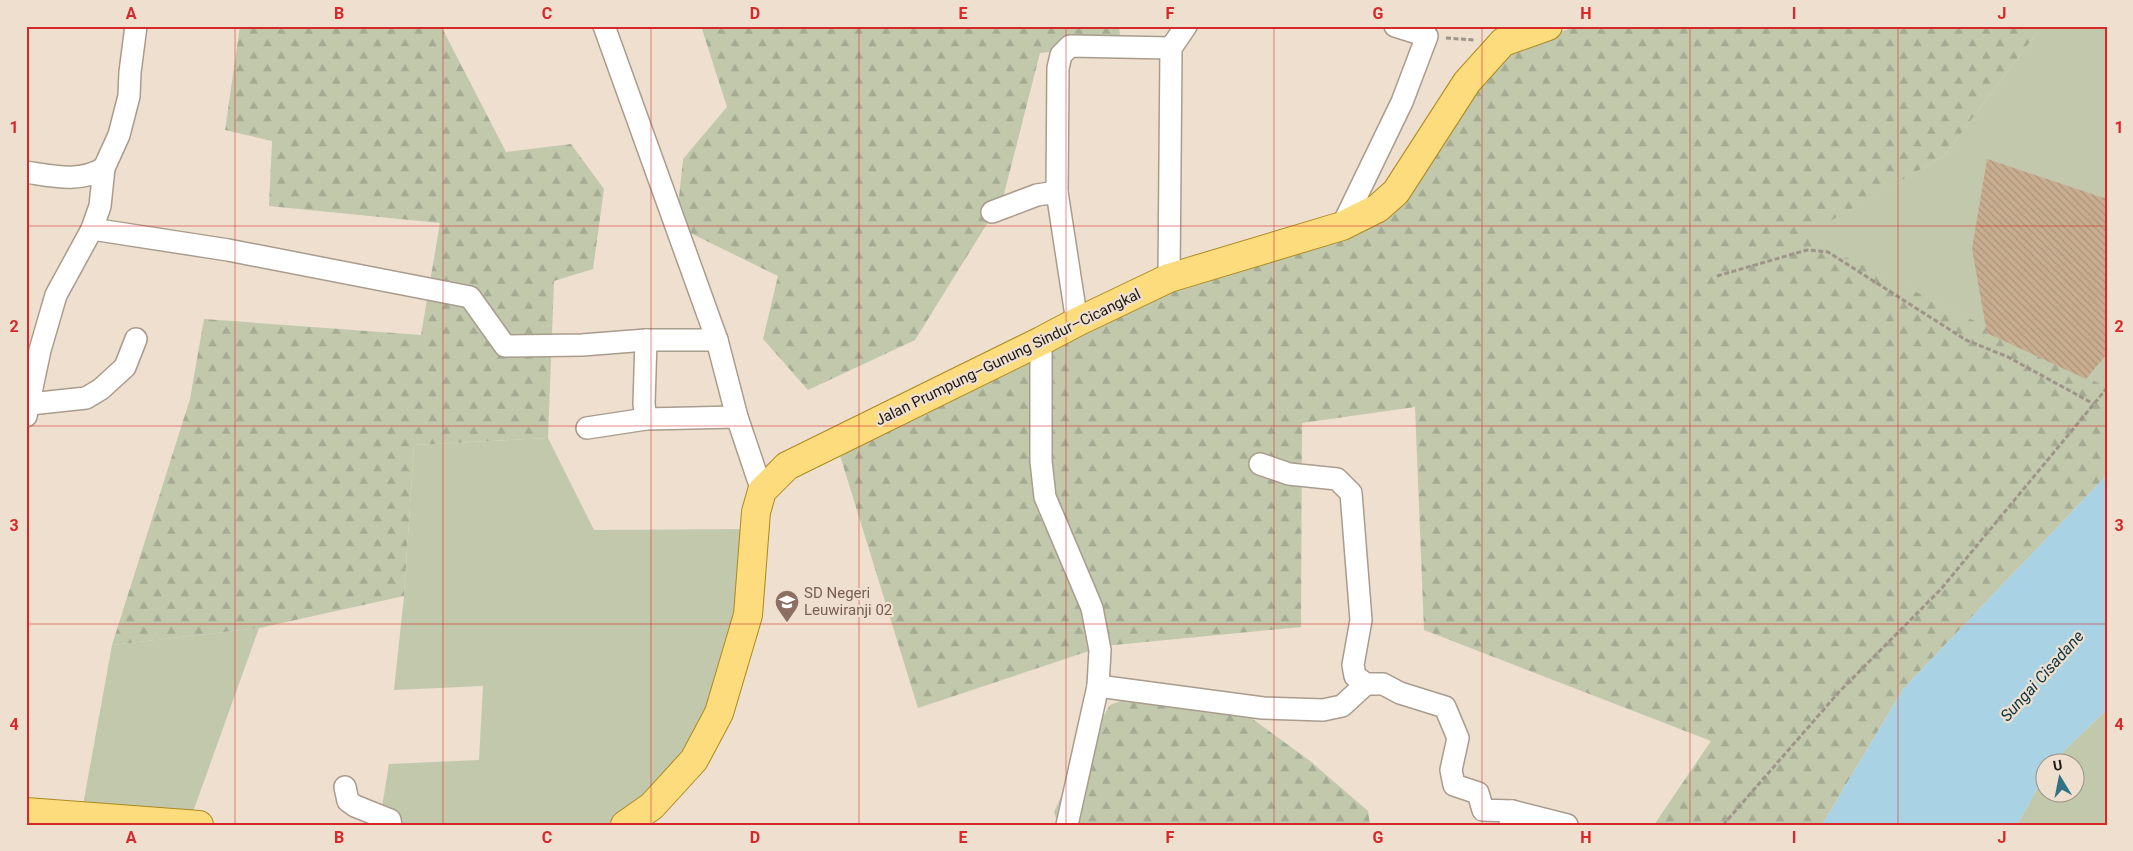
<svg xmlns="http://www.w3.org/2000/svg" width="2133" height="851" font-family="Roboto,sans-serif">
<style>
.green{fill:#c1c8ac}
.forest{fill:url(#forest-firs)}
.water{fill:#a9d3e4}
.building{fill:url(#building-back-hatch)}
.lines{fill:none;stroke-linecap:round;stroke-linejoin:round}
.minor-casing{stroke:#aa9c8d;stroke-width:24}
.major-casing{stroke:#ad891f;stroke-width:30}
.path{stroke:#9f9488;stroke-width:3;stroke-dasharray:5 2.5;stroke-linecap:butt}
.minor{stroke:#fff;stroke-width:21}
.major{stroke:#fcdc7c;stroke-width:28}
.grid{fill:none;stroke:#d62828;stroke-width:1;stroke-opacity:0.55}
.labels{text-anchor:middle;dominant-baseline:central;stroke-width:4.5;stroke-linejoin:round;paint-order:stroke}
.street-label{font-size:15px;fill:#1f1914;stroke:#eedfcf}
.education-label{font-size:15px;fill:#785e54;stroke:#eedfcf;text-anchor:start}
.water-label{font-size:16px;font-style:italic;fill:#0e3442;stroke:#eedfcf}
.neatline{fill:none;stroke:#d62828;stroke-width:2}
.grid-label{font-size:16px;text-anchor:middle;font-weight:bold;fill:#d62828}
</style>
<defs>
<pattern id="forest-firs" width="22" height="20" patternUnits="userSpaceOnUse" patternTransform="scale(1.25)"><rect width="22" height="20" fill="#c1c8ac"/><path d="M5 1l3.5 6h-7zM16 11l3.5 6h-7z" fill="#a5ab93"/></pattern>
<pattern id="building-back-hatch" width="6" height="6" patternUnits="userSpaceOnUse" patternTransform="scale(1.25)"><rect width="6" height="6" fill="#c8ad90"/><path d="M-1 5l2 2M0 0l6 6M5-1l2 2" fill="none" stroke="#ab947b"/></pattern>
</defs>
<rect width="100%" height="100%" fill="#eedfcf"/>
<g class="green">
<path d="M2042 26H2107V387L1803 236 1944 156Z"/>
<path d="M548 438 594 530 759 529 735 696 700 775 657 817 640 825H379L389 764 479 760 483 686 394 690 404 596 414 445Z"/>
<path d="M259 628 189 823 81 816 112 645Z"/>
<path d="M2107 709V825H2017L2045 775 2046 794H2076V764L2052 763Z"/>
</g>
<g class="forest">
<path d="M240 26H441L506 152 571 144 604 189 593 269 554 281 548 438 414 445 404 596 259 628 112 645 190 399 204 319 421 335 440 223 269 206 272 141 225 130Z"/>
<path d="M701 26H1119L1121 44 1040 53 1003 198 915 340 808 390 763 339 778 276 676 226 683 159 727 107Z"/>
<path d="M1578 26H2042L1944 156 1804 236 2107 387V475L1903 689 1822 825H1654L1711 741 1424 630 1415 407 1302 423 1301 627 1104 646 918 708 838 449 1140 297 1374 215 1454 87 1515 47Z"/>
<path d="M1162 685 1239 709 1310 761 1368 811 1370 825H1058L1054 812 1079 759 1110 705Z"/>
</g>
<path class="water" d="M2107 475V709L2052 763 2046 764 2045 775 2017 825H1822L1903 689Z"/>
<path class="building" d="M1987 159 2107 199V354L2086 379 1987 333 1972 249Z"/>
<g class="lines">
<defs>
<g id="minor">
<path d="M604 26 717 340 737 417 762 491"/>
<path d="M26 172C53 176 80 183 104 168"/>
<path d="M1057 192 1058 68 1061 55 1070 46 1171 48"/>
<path d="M992 212 1037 195 1057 192 1077 322"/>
<path d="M1342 226 1402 102 1427 36 1395 26"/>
<path d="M92 229 228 250 470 297 505 346 582 345 646 340H717"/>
<path d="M1169 278 1171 48 1186 26"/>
<path d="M1041 341V461L1045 497 1092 608 1100 650 1098 686 1067 825"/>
<path d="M30 404 86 398 101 389 125 367 136 339"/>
<path d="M26 416 40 350 56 295 92 229 100 206 104 168 119 135 129 96 130 72 136 26"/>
<path d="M646 419 644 404 646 340"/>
<path d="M587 428 646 419 737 417"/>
<path d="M1260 464 1289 474 1337 479 1351 493 1361 620 1353 665 1355 676 1366 684H1383L1400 693 1445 707 1458 738 1451 770 1454 785 1478 793 1483 810 1512 811"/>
<path d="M1098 686 1263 708 1323 710 1342 706 1366 684"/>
<path d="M345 787 348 801 355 806 390 820 391 825"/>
<path d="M1510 824 1512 811 1567 825"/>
</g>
<g id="major">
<path d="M26 812 199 825"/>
<path d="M625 825 652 806 694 760 719 713 748 615 756 512 762 491 787 466 1041 341 1077 322 1169 278 1342 226 1378 208 1396 192 1467 82 1503 42 1548 26"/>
</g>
</defs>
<use href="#minor" class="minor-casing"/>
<use href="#major" class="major-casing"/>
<g class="path">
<path d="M1446 38 1474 40"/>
<path d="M1717 276 1807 250 1828 252 1966 340 2008 357 2094 404"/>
<path d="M1723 825 1839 692 1941 589 2107 388"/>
</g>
<use href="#minor" class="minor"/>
<use href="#major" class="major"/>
</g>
<path class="grid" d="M235 26V825M443 26V825M651 26V825M859 26V825M1066 26V825M1274 26V825M1482 26V825M1690 26V825M1898 26V825M26 226H2107M26 426H2107M26 624H2107"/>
<defs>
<symbol id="school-pin" viewBox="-11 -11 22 30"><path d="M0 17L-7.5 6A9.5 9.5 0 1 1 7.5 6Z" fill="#8d6e63" stroke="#eedfcf"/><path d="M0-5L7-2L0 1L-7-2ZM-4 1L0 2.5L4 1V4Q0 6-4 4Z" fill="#fff"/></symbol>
</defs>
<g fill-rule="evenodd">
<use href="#school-pin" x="773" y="588" width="28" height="38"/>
</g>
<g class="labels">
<g class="street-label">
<text transform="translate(1008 357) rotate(-26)">Jalan Prumpung–Gunung Sindur–Cicangkal</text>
</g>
<g class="education-label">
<text x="804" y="593">SD Negeri<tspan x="804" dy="17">Leuwiranji 02</tspan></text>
</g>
<g class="water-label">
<text transform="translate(2042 676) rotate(-48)">Sungai Cisadane</text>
</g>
</g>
<rect width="2133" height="851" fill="none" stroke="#eedfcf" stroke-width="55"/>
<g transform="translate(2060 778) rotate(350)"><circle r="24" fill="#eedfcf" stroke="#9b9084"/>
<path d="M0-4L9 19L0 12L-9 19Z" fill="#307284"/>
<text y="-8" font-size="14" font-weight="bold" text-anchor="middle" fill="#1f1914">U</text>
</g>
<rect x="28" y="28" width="2078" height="796" class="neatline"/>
<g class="grid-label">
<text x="131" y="19">A</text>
<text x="339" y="19">B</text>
<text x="547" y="19">C</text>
<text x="755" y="19">D</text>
<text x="963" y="19">E</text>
<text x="1170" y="19">F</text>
<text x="1378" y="19">G</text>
<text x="1586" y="19">H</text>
<text x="1794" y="19">I</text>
<text x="2002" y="19">J</text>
<text x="14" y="133">1</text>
<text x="2119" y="133">1</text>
<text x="14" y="332">2</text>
<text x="2119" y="332">2</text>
<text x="14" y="531">3</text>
<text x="2119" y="531">3</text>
<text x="14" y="730">4</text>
<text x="2119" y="730">4</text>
<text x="131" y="843">A</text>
<text x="339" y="843">B</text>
<text x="547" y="843">C</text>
<text x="755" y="843">D</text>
<text x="963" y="843">E</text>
<text x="1170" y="843">F</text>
<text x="1378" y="843">G</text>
<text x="1586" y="843">H</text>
<text x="1794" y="843">I</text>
<text x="2002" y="843">J</text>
</g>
</svg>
